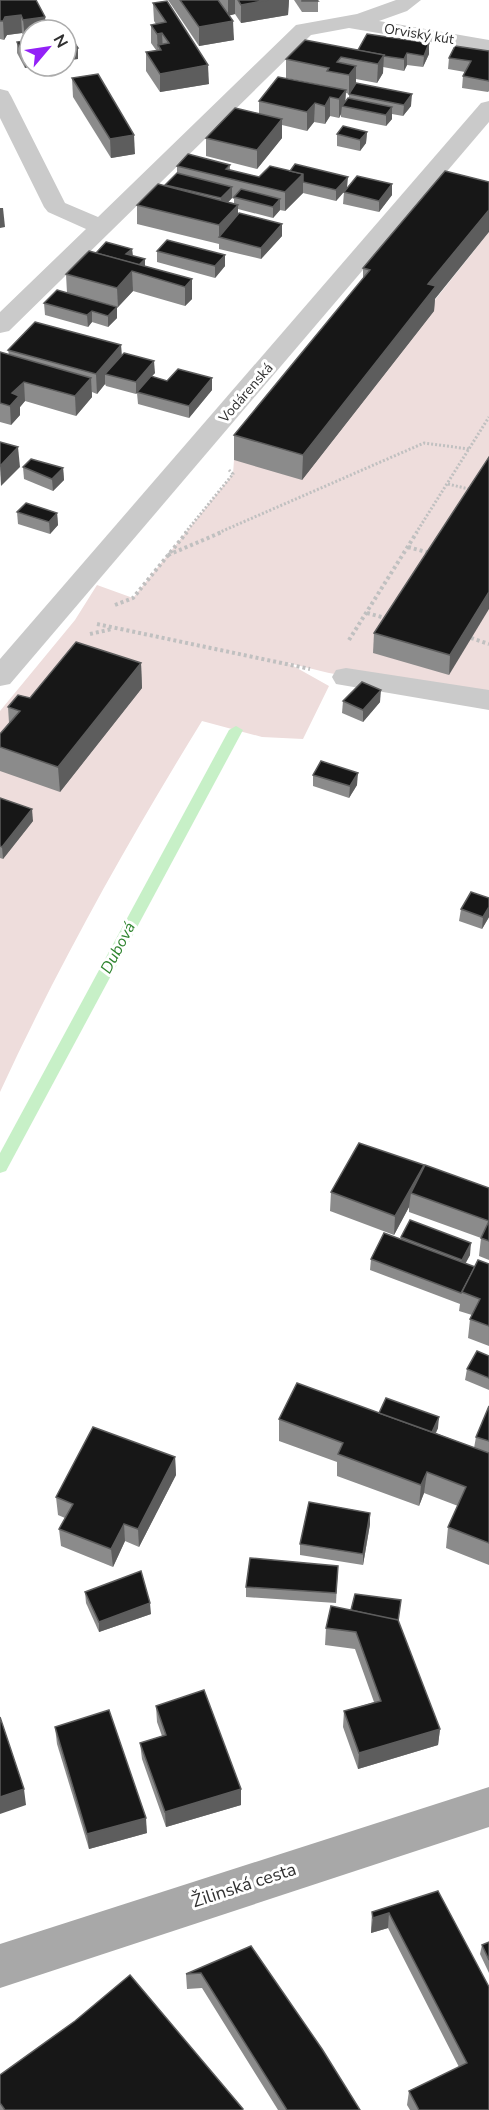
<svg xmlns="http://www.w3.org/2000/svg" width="489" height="2110" font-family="'Nunito Sans',sans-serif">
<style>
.green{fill:#eedddc}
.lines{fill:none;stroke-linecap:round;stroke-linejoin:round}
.stream{fill:#c7f0c7;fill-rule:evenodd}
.path-far1{stroke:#c0c0c0;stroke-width:3;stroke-dasharray:2 2;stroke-linecap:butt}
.path{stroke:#c0c0c0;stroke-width:4;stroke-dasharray:3 3;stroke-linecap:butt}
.street{fill:#cacaca;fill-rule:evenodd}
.primary{fill:#a8a8a8;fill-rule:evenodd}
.wall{fill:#8b8b8b;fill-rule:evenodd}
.shaded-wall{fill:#5d5d5d}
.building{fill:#171717;stroke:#5d5d5d;stroke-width:1.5}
.labels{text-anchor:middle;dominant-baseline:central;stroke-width:6;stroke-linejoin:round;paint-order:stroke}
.far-street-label{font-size:14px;fill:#303030;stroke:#fff}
.water-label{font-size:16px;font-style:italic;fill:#308530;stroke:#fff}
.near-street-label{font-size:18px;fill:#303030;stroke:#fff}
</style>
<rect width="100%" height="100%" fill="#fff"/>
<path class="green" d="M489 232V700L329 673 288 663 329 686 303 739 262 737 202 721C128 841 59 964 0 1092V711L75 620 97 585 133 598 233 474 234 460 427 310Z"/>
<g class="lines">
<path class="stream" d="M236 726 243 730 6 1171 0 1173V1153L229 730Z"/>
<g class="path-far1">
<path d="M448 484 473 490"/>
<path d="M185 533 233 474 229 470"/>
<path d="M218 533 424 443 469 449"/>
<path d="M416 533 489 417"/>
</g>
<g class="path">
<path d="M408 547 430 553"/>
<path d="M168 555 222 532"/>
<path d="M115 605 133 598 187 532"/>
<path d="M367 613 389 619"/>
<path d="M97 624 310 669"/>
<path d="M90 634 112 629"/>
<path d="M471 638 489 644"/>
<path d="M349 640 417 532"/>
</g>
<g class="street">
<path d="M396 0H421L407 11 379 21 489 40V52L349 28 311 35 9 331 0 333V312L86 229 48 212 44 207 0 118V89L8 91 11 96 65 203 98 217 296 25 357 14Z"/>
<path d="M489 101V122L10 684 0 686V659L481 103Z"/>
<path d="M346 668 489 690V710L336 684 332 677 336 670Z"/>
</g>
<path class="primary" d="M489 1787V1827L0 1988V1944Z"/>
</g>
<g class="wall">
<path d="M0 0 45 17 46 30H30L25 38 22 33 7 35 4 40 0 39Z"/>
<path d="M168 0H218L219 1V0H289L288 15 241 23 235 14 229 15 234 40 199 46Z"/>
<path d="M294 0H317L318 1V12H302Z"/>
<path d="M153 3 209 84 160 92 146 71V52L156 50 151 43V25L156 24 154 21Z"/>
<path d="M30 40 25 68 17 53V42Z"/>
<path d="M429 43V54L423 67 407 65 404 71 383 67V73L377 83 356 79 349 94 346 93 345 101 349 98V94L411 106 403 116 392 114V119L386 126 341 117V114L339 118 330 116 325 124 314 122 307 131 282 125V138L257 169 206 156V138L259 114V101L326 86 286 78V59L358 50Z"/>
<path d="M489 51V91L488 92 462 88 463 76 465 72 448 69 449 58Z"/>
<path d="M72 78 135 154 111 158 73 97Z"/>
<path d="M367 132 366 143 360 151 337 146V134Z"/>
<path d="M230 165V170L259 177 270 166 347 187 392 184V195L379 212 343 204 344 192 336 201 303 193 285 211 280 210 273 218 238 209V214L282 236 261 259 219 249V244L137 224V205L165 186V185L177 173V166ZM232 198 234 199V203L228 202Z"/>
<path d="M445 171 434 311 302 480 234 460V435L363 279V268Z"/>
<path d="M132 249 133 256 145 266 192 279V299L185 306 133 291 118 307 67 293 66 274 96 253Z"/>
<path d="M157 251 225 255V266L215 278 157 262Z"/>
<path d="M44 303 117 307V318L108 327 92 322 88 327 45 315Z"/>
<path d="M121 345 122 356 155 373 151 376 167 381 212 378V390L189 418 138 404 137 393 136 394 106 386 105 384 97 394 92 392V397L76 416 25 401 20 407V415L11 425 0 422V352L9 355 8 350Z"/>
<path d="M489 457 449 675 373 653 374 633Z"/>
<path d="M23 467 63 468 64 480 53 491 24 479Z"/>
<path d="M17 512 57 513 58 525 50 534 18 524Z"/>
<path d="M141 663 142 688 60 792 0 771V734L9 723 8 707 30 698Z"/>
<path d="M343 701 380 702 363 722 342 713Z"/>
<path d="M313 775 357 785 349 798 313 786Z"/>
<path d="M0 798 33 821 3 859 0 858Z"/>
<path d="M489 898V917L482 929 459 921 461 909Z"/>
<path d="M424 1165V1168L489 1188V1260L479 1256 481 1238 409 1212V1207L394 1235 330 1211 331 1192Z"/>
<path d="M401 1237 470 1255 465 1263 475 1267 489 1264V1346L468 1338 470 1319 472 1315 459 1311 460 1304 370 1270 371 1259 401 1240Z"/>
<path d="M489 1356V1390L465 1380 467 1369Z"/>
<path d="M489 1406V1565L446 1548 448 1527 458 1506 424 1493 419 1506 337 1476V1462L279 1441V1419L379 1413 438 1428 436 1433 474 1448 476 1437Z"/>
<path d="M175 1457 176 1475 139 1547 125 1541 113 1567 61 1546 59 1529 65 1518 58 1515 56 1497Z"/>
<path d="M370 1513V1524L363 1565 300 1555V1544Z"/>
<path d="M338 1566 336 1603 246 1597V1587Z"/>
<path d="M85 1592 151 1614 99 1632 86 1603Z"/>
<path d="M398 1621 440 1729 438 1745 358 1769 343 1727 344 1711 374 1702 355 1649 325 1645 326 1628Z"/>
<path d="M156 1706 241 1805 166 1827 142 1759 140 1743 162 1736 157 1722Z"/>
<path d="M55 1727 147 1833 89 1849 57 1744Z"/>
<path d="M438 1891 489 2110H410L407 2105 409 2091 459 2067 388 1928 371 1933V1928L372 1912Z"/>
<path d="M489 1942V1973L480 1954 482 1945Z"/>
<path d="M251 1946 360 2110H278L202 1988 187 1989 186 1974Z"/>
<path d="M0 2075 243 2110H0Z"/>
</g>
<g class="shaded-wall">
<path d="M228 0H235V14L228 16Z"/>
<path d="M268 0H289L288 15 241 23V5Z"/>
<path d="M21 15 22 33 7 35 4 40 3 21 5 17Z"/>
<path d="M45 17 46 30H30V37L25 38 23 20Z"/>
<path d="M233 21 234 40 199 46V27Z"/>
<path d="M162 33 163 52 158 45V53L157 34Z"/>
<path d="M429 43V54L423 67 424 56Z"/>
<path d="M78 48V59L66 61V50Z"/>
<path d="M407 53V65L404 71V59Z"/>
<path d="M384 55 383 73 377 83 378 64Z"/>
<path d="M30 56V66H38L25 68 24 57Z"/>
<path d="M208 65 209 84 160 92V74Z"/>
<path d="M356 66V84L349 94V75Z"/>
<path d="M346 90 345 106H342L341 114 339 118V99Z"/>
<path d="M412 94 411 106 403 116 404 105Z"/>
<path d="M330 97V116L325 124V106Z"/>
<path d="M315 103 314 122 307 131V112Z"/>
<path d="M392 107V119L386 126V115Z"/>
<path d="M282 119V138L257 169V150Z"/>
<path d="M367 132 366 143 360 151V140Z"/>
<path d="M134 135 135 154 111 158 110 139Z"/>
<path d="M303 174V193L285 211V192Z"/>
<path d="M348 177 347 188 336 201V190Z"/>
<path d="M392 184V195L379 212V201Z"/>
<path d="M232 187V198L221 210V198Z"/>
<path d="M280 199V210L273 218V207Z"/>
<path d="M238 205V224L219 237V244V225Z"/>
<path d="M0 208H3L5 227 0 228Z"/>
<path d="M489 210V232L435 299 434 311 302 480 303 455 428 284Z"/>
<path d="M282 224V236L261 259V248Z"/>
<path d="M132 249 133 260 126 254Z"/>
<path d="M225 255V266L215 278V266Z"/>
<path d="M145 259V270L138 265Z"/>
<path d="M132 271 133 291 118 307 117 288Z"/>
<path d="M192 279V299L185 306V287Z"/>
<path d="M117 307V318L108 327V316Z"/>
<path d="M92 311V322L88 327 87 315Z"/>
<path d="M121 345 122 365 105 374V384L97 394 96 374Z"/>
<path d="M154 361 155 373 136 394V382Z"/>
<path d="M91 378 92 397 76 416 75 396Z"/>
<path d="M212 378V390L189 418V406Z"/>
<path d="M24 382 25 401 20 407V415L11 425 10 406 12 393Z"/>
<path d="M18 447 20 467 1 486 0 466Z"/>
<path d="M63 468 64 480 53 491 52 479Z"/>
<path d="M57 513 58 525 50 534 49 522Z"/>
<path d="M489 592V609L449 675 450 655Z"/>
<path d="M141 663 142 688 60 792 58 767Z"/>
<path d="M381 690 380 702 363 722V710Z"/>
<path d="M358 773 357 785 349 798 350 786Z"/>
<path d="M32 809 33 821 3 859 2 847Z"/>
<path d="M489 907V917L482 929 483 917Z"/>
<path d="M424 1165 423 1184 411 1193 409 1207 394 1235 395 1216Z"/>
<path d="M471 1243 470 1255 461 1272 462 1260Z"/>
<path d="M439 1417 438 1428 426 1452 427 1441Z"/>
<path d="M175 1457 176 1475 139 1547 138 1529Z"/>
<path d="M427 1472 424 1493 419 1506 421 1485Z"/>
<path d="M370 1513V1524L363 1565V1554Z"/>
<path d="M124 1524 125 1541 113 1567 111 1549Z"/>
<path d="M150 1603 151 1614 99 1632V1622Z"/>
<path d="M440 1729 438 1745 358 1769 359 1753Z"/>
<path d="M24 1789 26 1805 0 1814V1797Z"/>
<path d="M241 1789V1805L166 1827 165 1812Z"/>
<path d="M146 1818 147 1833 89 1849 87 1834Z"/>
<path d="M389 1913 388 1928 371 1933 373 1918Z"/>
</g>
<g class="building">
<path d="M0 0H36L45 17 23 20 21 15 5 17 3 21H0Z"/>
<path d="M180 0H218L233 21 199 27Z"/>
<path d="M238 0H268L241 5Z"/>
<path d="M302 0H317L318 1H302Z"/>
<path d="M167 1 208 65 160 74 146 52 161 50 158 45 169 43 162 33 157 34 151 25 166 22 153 3Z"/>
<path d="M367 34 429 43 424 56 407 53 404 59 383 56 384 55 356 50H358Z"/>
<path d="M69 35 78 48 66 50V36Z"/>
<path d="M30 40V56L24 57 17 42Z"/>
<path d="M305 40 384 55 378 64 341 57 337 62 356 66 349 75 327 71 329 68 286 59Z"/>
<path d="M455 46 489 51V81L463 76 471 61 449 58Z"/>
<path d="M98 74 134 135 110 139 72 78Z"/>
<path d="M278 77 346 90 339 99 330 97 325 106 315 103 307 112 259 101Z"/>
<path d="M356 83 412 94 404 105 349 94Z"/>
<path d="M348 98 392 107 386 115 342 106Z"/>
<path d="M235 108 282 119 257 150 206 138Z"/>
<path d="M343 126 367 132 360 140 337 134Z"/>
<path d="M188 154 230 165 226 169 259 177 270 166 303 174 285 192 177 166Z"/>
<path d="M295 164 348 177 336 190 303 182V174L290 171Z"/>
<path d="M445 171 489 182V210L428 284 436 286 303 455 234 435 370 270 363 268Z"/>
<path d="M177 173 232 187 221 198 165 185Z"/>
<path d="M357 176 392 184 379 201 344 192Z"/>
<path d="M158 184 238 205 219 225 137 205Z"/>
<path d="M241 189 280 199 273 207 234 197Z"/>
<path d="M239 213 282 224 261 248 219 237Z"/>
<path d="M167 240 225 255 215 266 157 251Z"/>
<path d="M106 242 132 249 126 254 145 259 139 265 96 253Z"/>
<path d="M89 251 192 279 185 287 132 271 117 288 66 274Z"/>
<path d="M57 290 117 307 108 316 92 311 87 315 44 303Z"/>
<path d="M35 322 121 345 96 374 8 350Z"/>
<path d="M0 352 91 378 75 396 24 382 12 393 19 396 10 406 0 403Z"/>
<path d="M124 353 154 361 136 382 105 374Z"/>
<path d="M178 369 212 378 189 406 137 392 151 376 167 381Z"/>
<path d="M0 442 18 447 0 466Z"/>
<path d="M489 457V592L450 655 374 633Z"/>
<path d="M31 459 63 468 52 479 23 467Z"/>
<path d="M26 503 57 513 49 522 17 512Z"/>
<path d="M76 642 141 663 58 767 0 747V734L20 711 8 707 18 695 30 698Z"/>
<path d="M362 682 381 690 363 710 343 701Z"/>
<path d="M321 761 358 773 350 786 313 775Z"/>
<path d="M0 798 32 809 2 847 0 846Z"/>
<path d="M471 892 489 898V907L483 917 461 909Z"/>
<path d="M359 1143 424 1165 395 1216 331 1192Z"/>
<path d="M425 1165 489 1188V1221L411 1193Z"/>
<path d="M410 1220 471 1243 462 1260 401 1237Z"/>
<path d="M489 1221V1241L481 1238Z"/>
<path d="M384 1233 475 1267 461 1293 371 1259Z"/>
<path d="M478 1260 489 1264V1326L470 1319 480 1299 462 1292Z"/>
<path d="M477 1351 489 1356V1378L467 1369Z"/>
<path d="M297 1383 489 1453V1543L448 1527 466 1487 427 1472 421 1485 338 1454 343 1443 279 1419Z"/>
<path d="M386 1398 439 1417 432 1432 379 1413Z"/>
<path d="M489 1406V1441L476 1437Z"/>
<path d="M93 1427 175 1457 138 1529 124 1524 111 1549 59 1529 73 1504 56 1497Z"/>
<path d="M309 1502 370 1513 363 1554 300 1544Z"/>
<path d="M250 1558 338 1566 336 1593 246 1587Z"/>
<path d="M141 1571 150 1603 99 1622 85 1592Z"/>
<path d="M355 1594 401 1600 398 1621 351 1610Z"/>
<path d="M331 1606 398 1620 440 1729 359 1753 344 1711 381 1701 356 1632 326 1628Z"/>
<path d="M204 1690 241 1789 165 1812 140 1743 166 1735 156 1706Z"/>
<path d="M109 1710 146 1818 87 1834 55 1727Z"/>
<path d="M0 1717 24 1789 0 1797Z"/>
<path d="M438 1891 489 1987V2110H419L409 2091 467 2063 389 1913 373 1918 372 1912Z"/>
<path d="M489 1942V1960L482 1945Z"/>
<path d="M251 1946 322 2049 360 2110H287L201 1973 186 1974Z"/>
<path d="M130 1975 243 2109 242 2110H5L0 2103V2075L75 2021Z"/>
</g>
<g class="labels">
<g class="far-street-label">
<text transform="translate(419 34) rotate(9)">Orviský kút</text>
<text transform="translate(246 393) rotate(-49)">Vodárenská</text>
</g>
<g class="water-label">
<text transform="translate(118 948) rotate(-62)">Dubová</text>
</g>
<g class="near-street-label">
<text transform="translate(244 1885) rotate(-18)">Žilinská cesta</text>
</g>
</g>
<g transform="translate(48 48) rotate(61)"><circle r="28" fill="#ffffff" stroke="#acacac" stroke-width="1.5"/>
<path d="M0-4.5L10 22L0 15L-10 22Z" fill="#9321f7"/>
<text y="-9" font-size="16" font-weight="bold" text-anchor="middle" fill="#303030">N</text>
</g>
</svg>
